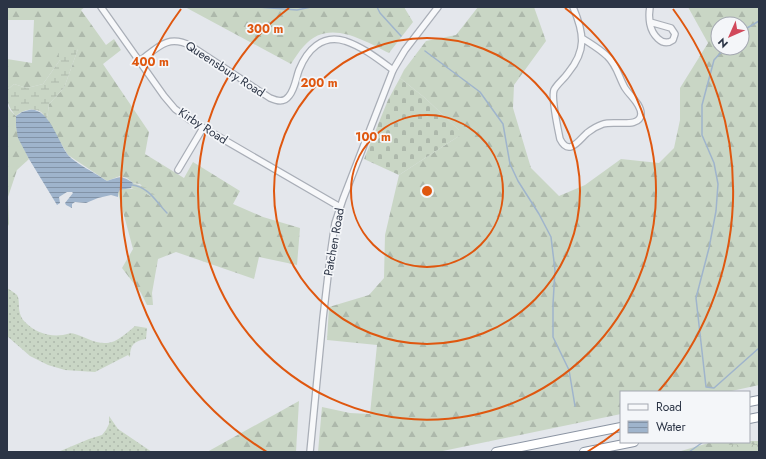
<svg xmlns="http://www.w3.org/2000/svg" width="766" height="459" font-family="Jost,sans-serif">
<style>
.grass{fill:url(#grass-dots)}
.forest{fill:url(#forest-firs);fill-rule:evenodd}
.wetland{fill:url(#wetland-marsh)}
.cemetery{fill:url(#cemetery-stones)}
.park{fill:url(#park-crowns)}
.water{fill:url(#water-rules)}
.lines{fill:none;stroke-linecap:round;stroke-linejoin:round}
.stream{stroke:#9fb4cc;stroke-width:1.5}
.minor-casing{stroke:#a9aeb7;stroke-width:8}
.highway-casing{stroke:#8b94a3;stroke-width:10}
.minor{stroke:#f7f8fa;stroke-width:5.5}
.highway{stroke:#fff;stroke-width:8}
.ring{fill:none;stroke:#df570f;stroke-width:2}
.labels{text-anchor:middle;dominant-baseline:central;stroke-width:3.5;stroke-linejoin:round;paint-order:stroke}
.street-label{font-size:12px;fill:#2b3445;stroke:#f4f6f9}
.centre{fill:#df570f;stroke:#f4f6f9;stroke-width:2}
.ring-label{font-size:12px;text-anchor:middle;font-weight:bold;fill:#df570f;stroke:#f4f6f9;stroke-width:3.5;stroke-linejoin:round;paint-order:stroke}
</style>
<defs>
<pattern id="grass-dots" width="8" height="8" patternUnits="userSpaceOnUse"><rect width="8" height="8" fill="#c9d6c5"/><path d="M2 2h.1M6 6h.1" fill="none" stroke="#adb8ab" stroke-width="1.8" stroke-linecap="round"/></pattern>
<pattern id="forest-firs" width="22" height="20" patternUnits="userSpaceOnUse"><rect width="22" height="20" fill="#c9d6c5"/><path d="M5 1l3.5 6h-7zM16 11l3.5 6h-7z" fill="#adb8ab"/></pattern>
<pattern id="wetland-marsh" width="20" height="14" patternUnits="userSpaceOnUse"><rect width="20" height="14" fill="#c9d6c5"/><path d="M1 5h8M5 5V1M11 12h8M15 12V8" fill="none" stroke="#adb8ab"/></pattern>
<pattern id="cemetery-stones" width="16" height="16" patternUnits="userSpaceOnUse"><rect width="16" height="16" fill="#c9d6c5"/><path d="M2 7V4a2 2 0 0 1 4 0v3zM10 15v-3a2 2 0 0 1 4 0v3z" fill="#adb8ab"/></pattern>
<pattern id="park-crowns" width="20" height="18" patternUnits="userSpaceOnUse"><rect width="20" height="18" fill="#c9d6c5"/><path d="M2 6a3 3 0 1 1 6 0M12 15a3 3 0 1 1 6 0" fill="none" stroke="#adb8ab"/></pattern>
<pattern id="water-rules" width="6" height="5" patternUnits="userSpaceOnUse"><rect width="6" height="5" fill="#9fb4cc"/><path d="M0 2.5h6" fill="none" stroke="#8293a7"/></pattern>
</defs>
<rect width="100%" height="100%" fill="#e4e7ec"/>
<g class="grass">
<path d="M7 288C10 290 14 292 17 295 21 301 16 311 24 321 34 332 48 337 63 335 67 334 71 332 75 334 85 337 95 344 107 343 116 343 128 332 135 326L147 328 146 339C134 341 130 345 130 357L128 355 95 372 65 370 48 365 30 356 7 336Z"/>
<path d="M109 416 118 429 152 452H58L89 439 102 435 106 430 109 424Z"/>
</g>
<g class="forest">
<path d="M7 7H85L81 10 106 45 114 39 121 50 103 64 149 132 145 154 184 178 193 162 240 191 233 204 263 217 300 228 297 265 259 257 254 279 176 252 158 259 152 293 153 305H147L141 293 122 268 133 249 118 193 120 190C133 187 142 190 153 198L140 184 133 183 127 178 120 176 107 181 68 155 47 120 49 104 64 88 78 49 60 60 43 84 27 88 14 84 7 90V59L32 63 34 20H7Z"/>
<path d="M185 7H404L413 22 389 53C363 40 328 18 304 46 299 51 295 58 291 64Z"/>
<path d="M478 7H534L546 41 514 85 513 108 531 168 559 196 585 185 621 159 659 163 674 148 680 120V88L708 43 688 7H759V385L727 392H621V414L438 452H318L322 407 350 413 370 414 377 345 327 340 329 307 369 295 384 278 385 235 399 175 459 136V130L425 98 400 78 404 70 426 41 456 35ZM718 24H742V48H718Z"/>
<path d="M7 104 10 110 16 116C15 133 22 144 29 159L17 170 8 197 9 224 7 228Z"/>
<path d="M299 401 296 452H207Z"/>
<path d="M749 441H759V452H680L681 451 712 442H749Z"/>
</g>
<g class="wetland">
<path d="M57 49H78L64 88 49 104 47 120C45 118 43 114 41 112 34 107 22 110 16 116 8 107 7 102 7 90L14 84 27 88 43 84 60 60Z"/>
<path d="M133 183 147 188 155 195V199L145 193 131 188Z"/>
</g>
<path class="cemetery" d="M400 78 425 98 459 130V136L399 175 364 159 388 100Z"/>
<path class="park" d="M759 444V452H708L722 445Z"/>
<path class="water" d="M29 110C49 107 58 142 68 155 75 163 97 174 107 181 119 177 122 175 133 183L131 188 120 190 118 193V197L111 195 98 198 86 203 75 202 72 204V208L66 205 65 203 73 193 72 192H67L59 197 60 203 57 205 29 159 18 138 16 126V116L22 112Z"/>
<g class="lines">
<g class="stream">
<path d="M258 7 297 10 311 7"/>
<path d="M377 7 380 13 401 36"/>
<path d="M742 31 759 21"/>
<path d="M725 48 714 60 702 105V135L714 163 718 184 716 211 709 248 696 298 706 387 714 388 759 348"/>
<path d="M425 51 480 92 503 124 510 164 518 181 539 214 551 237 555 270 553 304V337L569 370 575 406"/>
<path d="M132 185C149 187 156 202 167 213"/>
<path d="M689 452 703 442"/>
</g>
<defs>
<g id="minor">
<path d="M101 7 164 96 175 109 190 120 340 207"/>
<path d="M573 7C584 33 587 50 568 73 564 79 557 84 554 90 551 98 558 129 560 139 569 157 579 140 587 133 592 129 597 126 603 124 614 120 640 129 641 114 641 104 630 96 625 88 619 78 617 65 607 56 600 49 591 44 582 38"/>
<path d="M650 22 671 28 675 34 673 40C662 48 652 34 650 24 649 18 649 12 650 7"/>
<path d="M140 61C158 47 168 34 191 46L270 98C277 101 284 103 289 96 295 89 296 78 299 70 307 50 322 34 345 41 363 47 378 59 393 70"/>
<path d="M178 170 203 128"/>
<path d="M310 452 323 318 331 250 335 223 343 199 393 70 405 50 438 7"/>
</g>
<g id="highway">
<path d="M749 402 759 400"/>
<path d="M749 419 759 417"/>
<path d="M496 452 621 427"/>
<path d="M584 452 634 442"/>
</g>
</defs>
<use href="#minor" class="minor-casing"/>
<use href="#highway" class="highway-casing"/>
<use href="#minor" class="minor"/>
<use href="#highway" class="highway"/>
</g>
<g class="ring">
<circle cx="427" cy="191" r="76"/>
<circle cx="427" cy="191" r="153"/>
<path d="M565 8A229 229 0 1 1 289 8"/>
<path d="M620 429A306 306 0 0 1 587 452M267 452A306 306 0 0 1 181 9M673 9A306 306 0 0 1 658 392"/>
</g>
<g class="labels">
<g class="street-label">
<text transform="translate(225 69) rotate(33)">Queensbury Road</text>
<text transform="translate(203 126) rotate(33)">Kirby Road</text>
<text transform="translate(334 242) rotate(-80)">Patchen Road</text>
</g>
</g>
<circle cx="427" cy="191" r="6" class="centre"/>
<g class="ring-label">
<text x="265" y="33">300 m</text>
<text x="150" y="66">400 m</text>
<text x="319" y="87">200 m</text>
<text x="373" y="141">100 m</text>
</g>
<rect width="766" height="459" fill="none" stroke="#2b3445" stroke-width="16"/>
<rect x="620" y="391" width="130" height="52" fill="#f4f6f9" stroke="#a4a8b1"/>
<rect x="628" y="404" width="20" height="6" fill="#f7f8fa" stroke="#a4a8b1"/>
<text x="656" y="411" font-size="12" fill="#2b3445">Road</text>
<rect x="628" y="421" width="20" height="12" fill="url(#water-rules)" stroke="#a4a8b1"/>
<text x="656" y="431" font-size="12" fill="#2b3445">Water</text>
<g transform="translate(730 36) rotate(225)"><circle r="19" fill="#f4f6f9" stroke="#a4a8b1"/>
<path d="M0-3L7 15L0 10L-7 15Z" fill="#d1495b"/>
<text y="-6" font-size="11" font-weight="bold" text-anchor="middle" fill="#2b3445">N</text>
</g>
</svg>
